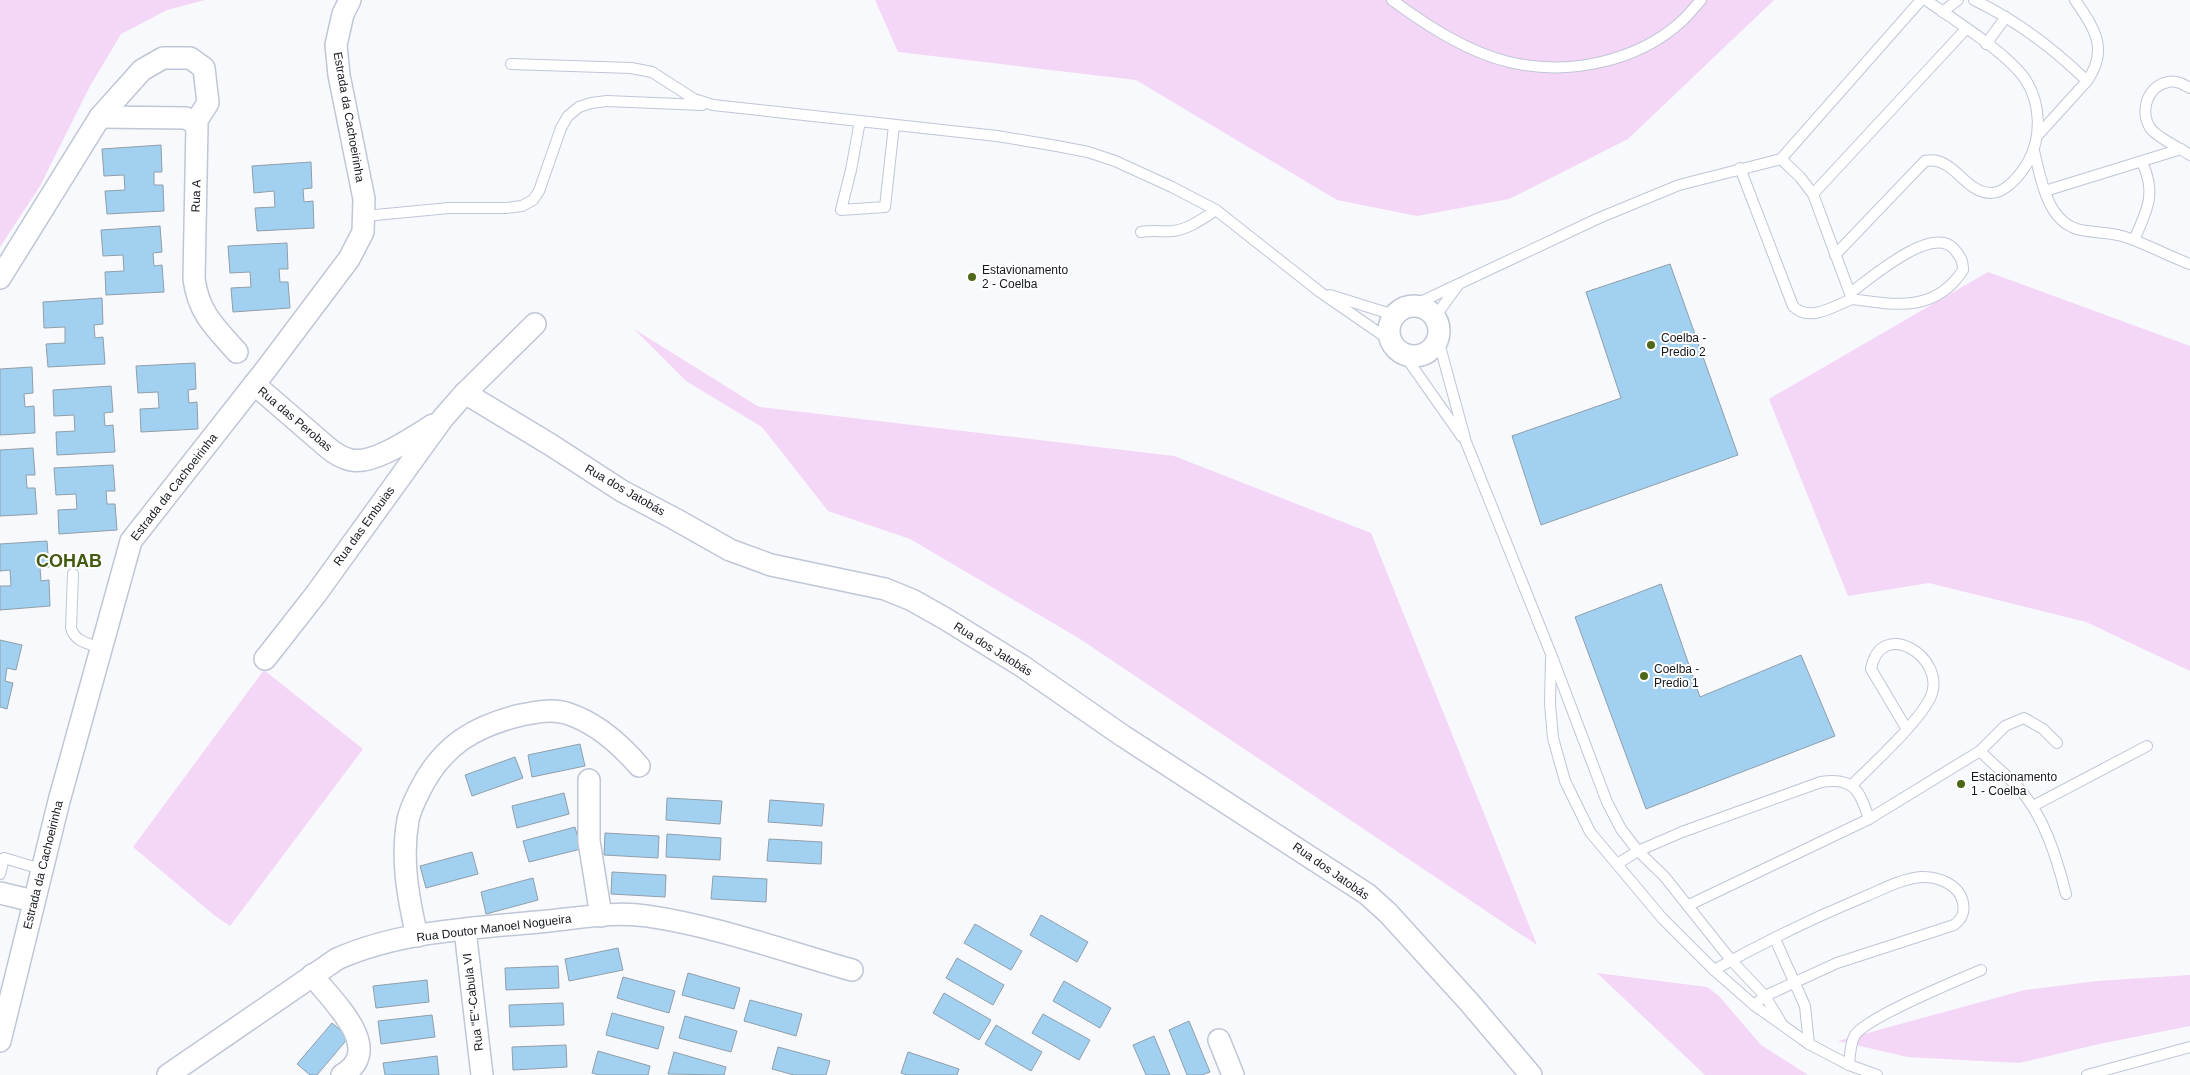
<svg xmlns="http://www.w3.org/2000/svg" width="2190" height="1075" font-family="Helvetica,sans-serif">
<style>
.green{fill:#f4d6f6}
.building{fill:#a2d0f0;stroke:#8f9faa}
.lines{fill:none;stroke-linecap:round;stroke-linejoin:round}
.service-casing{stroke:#bfc6d6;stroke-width:12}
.minor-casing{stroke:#bfc6d6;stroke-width:24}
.service{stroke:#fff;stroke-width:10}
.minor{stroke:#fff;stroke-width:21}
.poi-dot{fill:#4e6718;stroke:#fff;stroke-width:2}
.labels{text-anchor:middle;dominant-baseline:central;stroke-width:4;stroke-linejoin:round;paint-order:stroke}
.street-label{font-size:12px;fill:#15181e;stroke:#fff}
.poi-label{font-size:12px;fill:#15181e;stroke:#fff;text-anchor:start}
.district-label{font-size:18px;font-weight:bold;fill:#435a11;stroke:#fff}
</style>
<rect width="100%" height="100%" fill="#f8f9fd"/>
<g class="green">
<path d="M0 0H205L167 10 121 34 90 86 40 186 0 247Z"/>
<path d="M875 0H1774L1628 139 1509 199 1417 216 1337 200 1136 80 898 52Z"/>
<path d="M1988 272 2190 346V671L2086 622 1929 583 1848 596 1769 399Z"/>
<path d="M634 329 759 407 1174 456 1371 533 1537 945 1080 639 910 539 828 511 762 427 686 381Z"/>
<path d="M264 670 363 749 230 926 214 915 133 847Z"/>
<path d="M1597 973 1707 987 1719 996 1761 1045 1808 1075H1705Z"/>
<path d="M2190 975V1026L2099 1044 2019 1063 1908 1057 1838 1041 2025 990 2097 981Z"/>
</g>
<g class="building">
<path d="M161 145 162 172H154V185H163L164 211 107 214 105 191 125 190 124 175 104 176 102 149Z"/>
<path d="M311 162 312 188 303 189 304 202 313 201 314 228 257 231 255 208 275 207 274 191 254 193 252 166Z"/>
<path d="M160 226 162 252 153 253 154 266 162 265 164 292 106 295 105 272 124 271 123 255 103 256 101 230Z"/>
<path d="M287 243 288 269H279L280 282H288L290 308 233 312 231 288 251 287 250 272 230 273 228 246Z"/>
<path d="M1670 264 1738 455 1541 525 1512 436 1621 398 1586 292Z"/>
<path d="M102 298 103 324 94 325 95 338 103 337 105 364 48 367 46 344 65 343V327L44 328 43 302Z"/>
<path d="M195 363 196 389 188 390 189 403 197 402 198 429 141 432 140 409 159 408 158 392 138 393 136 366Z"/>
<path d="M32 367 33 393 24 394 25 407 34 406 35 433 0 435V369Z"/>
<path d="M111 386 113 412 104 413 105 426 113 425 115 452 57 455 56 432 75 431 74 415 54 416 53 390Z"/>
<path d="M33 448 35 475H26L27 488H35L37 514 0 516V450Z"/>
<path d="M113 465 115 491H106L107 504H115L117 530 59 534 58 510 77 509 76 494 56 495 54 468Z"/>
<path d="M47 541 49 567 40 568 41 581 49 580 50 606 0 610V586H11L10 570 0 571V544Z"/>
<path d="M1661 584 1700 697 1801 655 1835 736 1646 809 1575 617Z"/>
<path d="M0 640 22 645 16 670 7 668 5 681 13 683 7 709 0 707Z"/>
<path d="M580 744 585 766 532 777 528 755Z"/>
<path d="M515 757 523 778 472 796 465 775Z"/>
<path d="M564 793 569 814 517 828 512 806Z"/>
<path d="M667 798 722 801 720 824 666 820Z"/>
<path d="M770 800 824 804 822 826 768 822Z"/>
<path d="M575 827 581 849 529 862 523 841Z"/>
<path d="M605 833 659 836 658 858 604 855Z"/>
<path d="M667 834 721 838 720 860 666 857Z"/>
<path d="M769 839 822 842 821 864 767 861Z"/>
<path d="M472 852 478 874 426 888 420 866Z"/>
<path d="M612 872 666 875 665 897 611 894Z"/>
<path d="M713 876 767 879 766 902 711 899Z"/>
<path d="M533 878 538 900 486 914 481 892Z"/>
<path d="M1041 915 1088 942 1077 962 1030 935Z"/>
<path d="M975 924 1022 951 1011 970 964 943Z"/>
<path d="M618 948 623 970 569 981 565 959Z"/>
<path d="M957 958 1004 985 993 1005 946 978Z"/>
<path d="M558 966 559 988 506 990 505 968Z"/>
<path d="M688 973 740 988 734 1009 682 995Z"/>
<path d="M623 977 675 991 669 1013 617 998Z"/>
<path d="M427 980 429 1002 376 1008 373 986Z"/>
<path d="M1064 981 1111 1008 1100 1028 1053 1001Z"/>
<path d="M944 993 991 1020 979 1040 933 1013Z"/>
<path d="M750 1000 802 1014 796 1036 744 1021Z"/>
<path d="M563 1003 564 1025 510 1027 509 1005Z"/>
<path d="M612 1013 664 1027 658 1049 606 1035Z"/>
<path d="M1043 1014 1090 1040 1079 1060 1032 1033Z"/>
<path d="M432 1015 435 1037 381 1044 378 1021Z"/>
<path d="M685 1016 737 1031 731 1052 679 1038Z"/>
<path d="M1189 1021 1210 1072 1202 1075H1187L1169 1030Z"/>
<path d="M332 1023 349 1037 317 1075H310L297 1064Z"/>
<path d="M996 1025 1042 1052 1031 1071 985 1044Z"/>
<path d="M1154 1036 1170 1075H1146L1133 1045Z"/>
<path d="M566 1045 567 1067 513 1070 512 1047Z"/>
<path d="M778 1047 830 1061 826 1075H794L772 1069Z"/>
<path d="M598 1051 650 1066 648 1075H599L592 1073Z"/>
<path d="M674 1052 726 1067 724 1075 668 1074Z"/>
<path d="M908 1052 959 1069 957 1075H907L901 1073Z"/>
<path d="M437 1056 439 1075H385L383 1063Z"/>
</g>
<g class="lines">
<defs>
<g id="service">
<path d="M1392 0C1426 25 1467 52 1509 62 1568 76 1638 62 1683 20 1689 14 1695 7 1701 0"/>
<path d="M1974 0C2016 20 2054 49 2087 81 2109 50 2095 29 2075 0"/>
<path d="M1942 12 1958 0"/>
<path d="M1986 44 2006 17"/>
<path d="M511 64 631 68 652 72 694 99 713 105 997 136 1057 146 1088 152 1115 161 1172 187 1216 210 1320 292 1391 341"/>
<path d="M2190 88C2183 84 2176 80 2168 82 2147 86 2139 112 2151 129 2158 138 2180 148 2190 155"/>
<path d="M860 121 851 170 841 210 885 207 894 125"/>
<path d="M2038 135 2087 81"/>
<path d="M2034 151C2041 178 2046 219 2077 229 2091 233 2108 232 2122 236 2146 243 2167 256 2190 264"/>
<path d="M1740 168 1793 306C1809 323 1834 306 1852 299L1813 194 1800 177 1781 159"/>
<path d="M2045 191 2181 149"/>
<path d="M1813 194 1966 29"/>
<path d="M365 216 449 208H506L522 206 533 200 539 191 561 128 568 116 579 107 591 103 607 101 702 105"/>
<path d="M1141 232C1152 230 1162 232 1173 231 1189 229 1202 219 1216 210"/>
<path d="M2134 240C2147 210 2157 194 2142 162"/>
<path d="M1835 255 1925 161C1954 155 1964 193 1991 193 2006 193 2021 174 2028 162 2042 137 2041 103 2025 79 2006 52 1954 20 1926 0"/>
<path d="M1850 293C1870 279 1932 224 1954 249 1960 256 1963 260 1963 270 1935 313 1895 305 1852 299"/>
<path d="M1330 295 1394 315"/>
<path d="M1414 305 1599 218 1679 185 1781 159 1921 0"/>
<path d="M1435 317 1458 285"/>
<path d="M1438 339 1466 442 1551 654 1607 802 1621 829 1638 851 1664 876 1731 960 1765 996 1782 1024"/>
<path d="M1403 353 1462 437"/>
<path d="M73 574 71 628C75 642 88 643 100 648"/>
<path d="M1551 659 1550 704 1553 738 1565 781 1590 832 1662 918 1714 970 1754 1005 1809 1044 1849 1065 1877 1075"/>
<path d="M1980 751 2005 726 2024 718 2043 729 2057 743"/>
<path d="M1852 785C1873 764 1921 720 1931 696 1947 658 1881 616 1871 669L1906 728"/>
<path d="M2033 806 2147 746"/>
<path d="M1617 864 1638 851 1682 832 1821 782C1854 777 1860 791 1869 819"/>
<path d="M0 874 4 858 41 869"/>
<path d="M1689 905 1869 819 1980 751C1992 763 2005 774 2017 786 2044 816 2056 855 2066 894"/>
<path d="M1775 939 1805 1006 1809 1044"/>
<path d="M1714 970C1762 943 1813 918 1864 897 1883 889 1901 879 1921 877 1938 876 1960 885 1963 903 1965 913 1962 919 1954 925L1837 963 1765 996 1754 1005"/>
<path d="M1849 1065C1850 1056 1850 1043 1855 1035 1869 1016 1956 981 1981 970"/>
<path d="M2087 1075 2190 1047"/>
</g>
<g id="minor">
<path d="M100 117 186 118 197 125 194 279C199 314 215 327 237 352"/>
<path d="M0 278 100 117 142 70 163 58H190L204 68 208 103 195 123"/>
<circle cx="1414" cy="331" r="25"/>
<path d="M254 384 327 447C334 453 341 458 351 460 374 465 413 437 433 425"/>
<path d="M465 393 551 445 622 491 675 519 730 550 771 565 885 589 912 600 944 618 1022 666 1123 736 1367 894 1388 913 1469 1002 1531 1075"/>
<path d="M265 659 316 594 443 418 465 393 535 324"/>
<path d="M589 780V841L601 916"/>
<path d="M0 893 33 901"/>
<path d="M465 930 482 1075"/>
<path d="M417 936C408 898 401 859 408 820 410 809 416 798 421 788 443 745 475 726 521 715 536 712 551 709 566 713 595 722 620 744 639 766"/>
<path d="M312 975C331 1000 387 1049 342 1075"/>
<path d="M1219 1040 1233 1075"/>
<path d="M0 1041 59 801 131 541 267 368 349 259 363 232 364 199 339 75 336 45 343 14 350 0"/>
<path d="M168 1075 337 959C402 930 478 928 548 921 580 918 615 911 647 916 716 926 784 951 852 970"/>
</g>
</defs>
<use href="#service" class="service-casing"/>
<use href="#minor" class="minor-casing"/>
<use href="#service" class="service"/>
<use href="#minor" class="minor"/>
</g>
<g class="poi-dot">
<circle cx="972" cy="277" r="5"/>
<circle cx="1651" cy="345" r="5"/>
<circle cx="1644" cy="676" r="5"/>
<circle cx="1961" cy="784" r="5"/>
</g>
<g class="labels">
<g class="street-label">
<text transform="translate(349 117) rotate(80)">Estrada da Cachoeirinha</text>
<text transform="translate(196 196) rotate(-88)">Rua A</text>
<text transform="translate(295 419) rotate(40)">Rua das Perobas</text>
<text transform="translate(174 487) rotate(-52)">Estrada da Cachoeirinha</text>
<text transform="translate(625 490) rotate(30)">Rua dos Jatobás</text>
<text transform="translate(364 526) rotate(-54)">Rua das Embuias</text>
<text transform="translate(993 649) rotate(32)">Rua dos Jatobás</text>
<text transform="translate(43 865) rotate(-76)">Estrada da Cachoeirinha</text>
<text transform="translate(1331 871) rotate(35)">Rua dos Jatobás</text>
<text transform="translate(494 928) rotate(-7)">Rua Doutor Manoel Nogueira</text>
<text transform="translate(473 1002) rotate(-97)">Rua "E"-Cabula VI</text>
</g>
<g class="poi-label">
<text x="982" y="270">Estavionamento<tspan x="982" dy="14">2 - Coelba</tspan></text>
<text x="1661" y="338">Coelba -<tspan x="1661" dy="14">Predio 2</tspan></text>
<text x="1654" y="669">Coelba -<tspan x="1654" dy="14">Predio 1</tspan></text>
<text x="1971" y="777">Estacionamento<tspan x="1971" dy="14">1 - Coelba</tspan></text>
</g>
<g class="district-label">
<text x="69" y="561">COHAB</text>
</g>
</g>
</svg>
